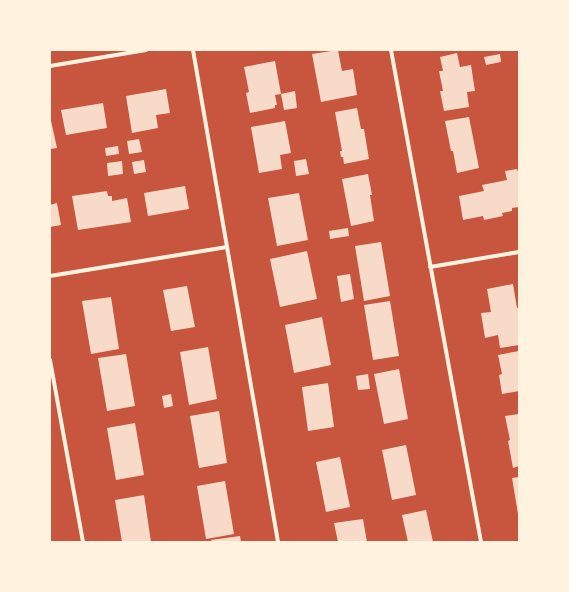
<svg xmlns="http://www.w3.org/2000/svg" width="569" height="592" font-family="'Varela Round',sans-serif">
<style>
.building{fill:#f7dbc8}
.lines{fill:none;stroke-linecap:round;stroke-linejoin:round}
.minor{stroke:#fff3e0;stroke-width:4}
</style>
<rect width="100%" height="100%" fill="#c8553d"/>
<g class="building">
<path d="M338 50 342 71 353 69 357 95 321 102 312 54Z"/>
<path d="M457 53 460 67 471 65 475 91 467 92 469 107 444 111 440 91H443L439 71H443L440 57Z"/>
<path d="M500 54 501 62 486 65 484 57Z"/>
<path d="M275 61 281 94 275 95 277 105H275V108L250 113 246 93 249 92 244 67Z"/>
<path d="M166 89 170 113 156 115 158 128 132 133 126 96Z"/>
<path d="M295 91 297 108 284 110 281 94Z"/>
<path d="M103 103 107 128 66 135 61 110Z"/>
<path d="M357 108 361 129H364L369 159 344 164 343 157H341L340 151H342L335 112Z"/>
<path d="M50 116 57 148 50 149Z"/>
<path d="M469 117 479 168 457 173 453 151H451L445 121Z"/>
<path d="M285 121 291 153 280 155 282 169 259 173 251 127Z"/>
<path d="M139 139 142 152 129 154 127 141Z"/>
<path d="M118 146 119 154 106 156 105 148Z"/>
<path d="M306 159 309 174 296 176 294 161Z"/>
<path d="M144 160 146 172 134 174 132 162Z"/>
<path d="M122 161 123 174 108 176 107 163Z"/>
<path d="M517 169 519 175V207L512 208V211L502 213 503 216 484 220 483 216 463 220 459 196 484 191 482 185 507 180 505 171Z"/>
<path d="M368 174 372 195H370L374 221 351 226 342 179Z"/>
<path d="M185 186 189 209 148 216 144 193Z"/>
<path d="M107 191 108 196H112V201L127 198 131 222 78 230 72 196Z"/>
<path d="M299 193 308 240 277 246 268 198Z"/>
<path d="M57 203 61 225 50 227V205Z"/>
<path d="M348 228 349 236 330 239 329 231Z"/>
<path d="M381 242 390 296 364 301 355 246Z"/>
<path d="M307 251 317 299 280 307 270 259Z"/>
<path d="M350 274 354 299 341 302 337 276Z"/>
<path d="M513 284 517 308H519V345L500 348 498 335 485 338 481 313 491 312 487 289Z"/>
<path d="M187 286 195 327 171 331 163 290Z"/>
<path d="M111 297 119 349 91 354 82 301Z"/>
<path d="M390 301 399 356 373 360 364 305Z"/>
<path d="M322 317 331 365 294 373 285 325Z"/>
<path d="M208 347 217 399 189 405 180 352Z"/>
<path d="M519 351V391L502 394 499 375 502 374 498 355Z"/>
<path d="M126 354 135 406 107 411 98 358Z"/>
<path d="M399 369 408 419 384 424 374 374Z"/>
<path d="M368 374 370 389 358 390 356 376Z"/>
<path d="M328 383 334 427 308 431 302 387Z"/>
<path d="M171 394 173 406 164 408 162 396Z"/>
<path d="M219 411 227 463 199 468 190 416Z"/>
<path d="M519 414V466L513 468 508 441 510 440 505 416Z"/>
<path d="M135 423 144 475 116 480 107 428Z"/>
<path d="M406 445 416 495 392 500 382 450Z"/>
<path d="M340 457 350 507 326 512 316 462Z"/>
<path d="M519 477V514H518L512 478Z"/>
<path d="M225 481 234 534 206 539 197 486Z"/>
<path d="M144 495 151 542H122L115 500Z"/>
<path d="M426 510 433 542H408L402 515Z"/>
<path d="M363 519 367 542H338L334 523Z"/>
<path d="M240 536 241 542H212L211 540Z"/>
</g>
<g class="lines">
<g class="minor">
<path d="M193 50 278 542"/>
<path d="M391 50 481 542"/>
<path d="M50 66 146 50"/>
<path d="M430 267 519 252"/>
<path d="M50 276 227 247"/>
<path d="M50 360 83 542"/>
</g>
</g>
<rect width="569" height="592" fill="none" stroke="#fff3e0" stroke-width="102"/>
</svg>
